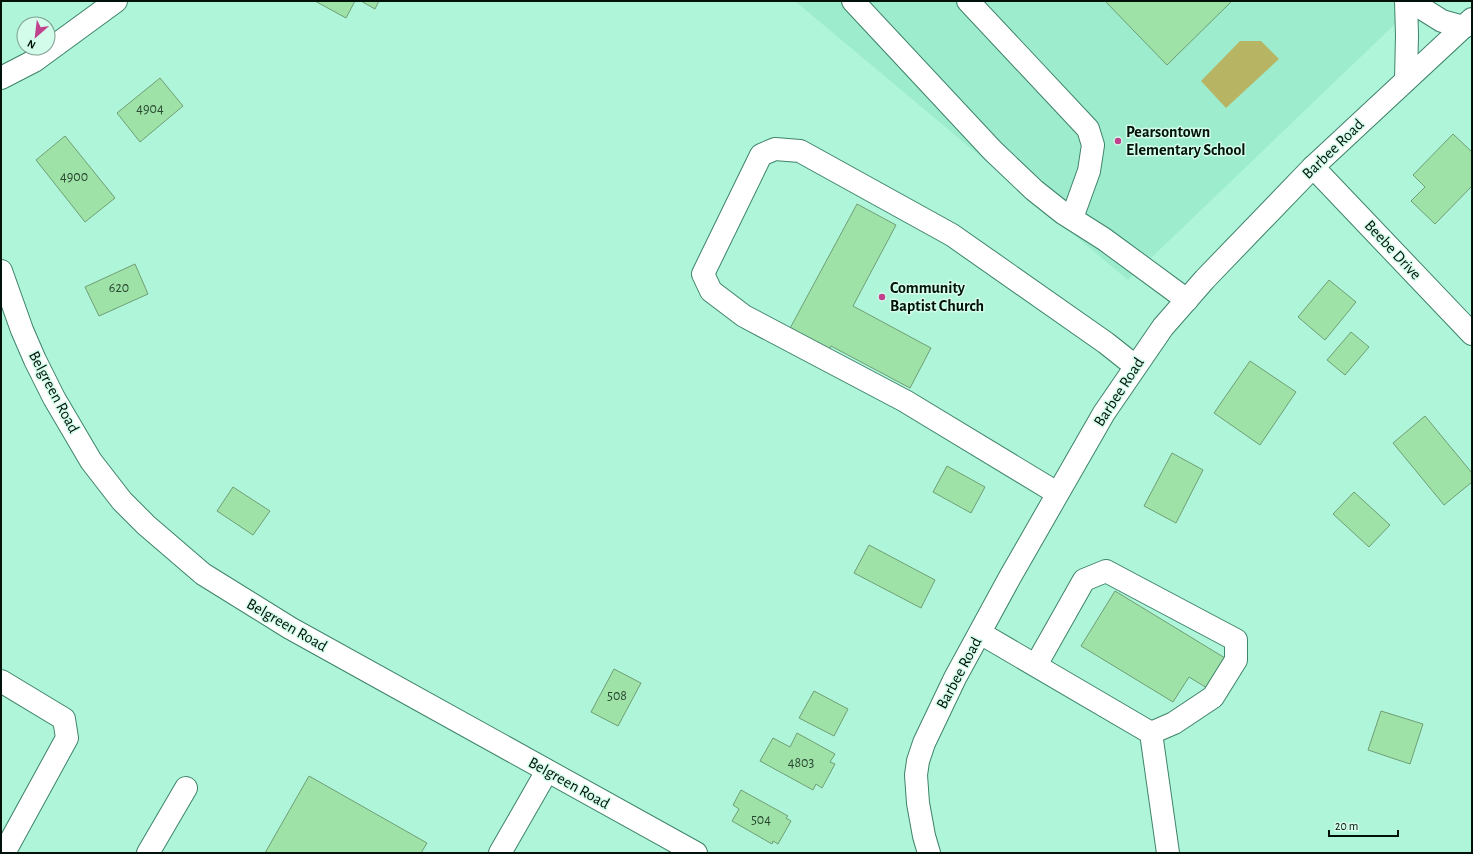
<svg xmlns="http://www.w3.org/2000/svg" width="1473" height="854" font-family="'Alegreya Sans',sans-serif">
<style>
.built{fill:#9ceccd}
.green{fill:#b7b564}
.building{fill:#9fe2a7;stroke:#6f9f75}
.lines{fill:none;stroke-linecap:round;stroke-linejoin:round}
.minor-casing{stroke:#3e836a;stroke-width:24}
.minor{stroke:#fff;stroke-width:22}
.poi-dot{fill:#c1418d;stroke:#d3fcea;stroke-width:1.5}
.labels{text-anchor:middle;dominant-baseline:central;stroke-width:3;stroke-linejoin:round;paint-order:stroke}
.number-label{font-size:14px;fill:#284630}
.poi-label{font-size:16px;font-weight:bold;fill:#001209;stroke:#d3fcea;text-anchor:start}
.street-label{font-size:16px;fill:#001209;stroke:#d3fcea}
</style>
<rect width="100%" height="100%" fill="#aff5d9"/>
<path class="built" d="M795 1H1419L1128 280Z"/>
<path class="green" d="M1240 41H1261L1279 59 1226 108 1201 81Z"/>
<g class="building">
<path d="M315 1H355L346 18Z"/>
<path d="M361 1H379L375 9Z"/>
<path d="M1105 1H1232L1167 65Z"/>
<path d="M160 78 183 106 140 142 117 113Z"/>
<path d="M1453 134 1472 152V186L1435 224 1411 201 1425 187 1413 175Z"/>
<path d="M65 136 115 198 85 222 36 160Z"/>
<path d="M857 204 896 225 853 306 931 348 910 388 831 346 827 353 788 332Z"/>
<path d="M135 264 148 294 99 316 85 287Z"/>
<path d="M1329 280 1356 302 1325 340 1298 317Z"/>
<path d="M1351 332 1369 347 1345 375 1327 360Z"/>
<path d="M1250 361 1296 392 1260 445 1214 413Z"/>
<path d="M1425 416 1472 473V482L1444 505 1393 443Z"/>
<path d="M1172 453 1203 470 1176 523 1144 506Z"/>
<path d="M947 466 985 487 971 513 933 492Z"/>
<path d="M233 487 270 511 253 535 217 511Z"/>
<path d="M1354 492 1390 525 1369 547 1333 514Z"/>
<path d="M869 545 935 580 921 608 854 573Z"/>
<path d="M1115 591 1225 658 1207 688 1189 677 1173 702 1081 646Z"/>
<path d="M614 669 641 683 618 726 591 712Z"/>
<path d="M814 691 848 709 834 736 799 718Z"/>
<path d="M1381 711 1423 724 1410 764 1368 750Z"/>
<path d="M797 733 835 754 830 762 835 764 822 788 816 784 813 790 760 761 773 738 790 747Z"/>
<path d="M309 776 427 843 421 853H265Z"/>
<path d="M741 790 788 816 786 818 791 821 778 844 773 841 772 844 732 821 739 809 733 805Z"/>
</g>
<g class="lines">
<defs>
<g id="minor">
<path d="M853 1 993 151 1034 190 1063 213 1104 239 1187 300"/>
<path d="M968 1 1088 129 1093 145 1089 171 1072 218"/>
<path d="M1406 1 1407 35 1406 80"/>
<path d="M1410 1 1442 21 1464 27"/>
<path d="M1 78 34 61 116 1"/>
<path d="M1313 167 1472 334"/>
<path d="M1 271 22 330 35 360 54 398 91 461 122 501 146 525 203 574 290 628 696 853"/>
<path d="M1057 493 905 401 744 316 711 291 703 274 761 155 775 149 800 151 952 235 1106 343 1135 366"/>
<path d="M980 633 1151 733 1168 853"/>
<path d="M1036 665 1084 580 1106 571 1236 640V660L1213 697 1174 723 1151 733"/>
<path d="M1 681 64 719 67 738 4 853"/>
<path d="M148 853 186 788"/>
<path d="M500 853 547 771"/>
<path d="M929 853 924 836 918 803 916 775 918 761 924 743 955 678 1010 577 1104 413 1163 327 1205 279 1313 167 1472 19"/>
</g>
</defs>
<use href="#minor" class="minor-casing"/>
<use href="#minor" class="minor"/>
</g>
<g class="poi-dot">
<circle cx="1118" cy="141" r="4"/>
<circle cx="882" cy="297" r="4"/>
</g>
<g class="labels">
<g class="number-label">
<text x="150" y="109">4904</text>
<text x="74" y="177">4900</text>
<text x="119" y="288">620</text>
<text x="617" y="696">508</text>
<text x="801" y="763">4803</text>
<text x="761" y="820">504</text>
</g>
<g class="poi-label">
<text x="1126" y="132">Pearsontown<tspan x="1126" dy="18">Elementary School</tspan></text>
<text x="890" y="288">Community<tspan x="890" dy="18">Baptist Church</tspan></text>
</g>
<g class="street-label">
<text transform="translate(1333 149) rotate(-44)">Barbee Road</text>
<text transform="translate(1393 250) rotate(47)">Beebe Drive</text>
<text transform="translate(54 392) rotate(62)">Belgreen Road</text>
<text transform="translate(1119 392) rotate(-57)">Barbee Road</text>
<text transform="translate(287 625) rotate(30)">Belgreen Road</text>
<text transform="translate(959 673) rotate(-62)">Barbee Road</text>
<text transform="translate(569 783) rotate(29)">Belgreen Road</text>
</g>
</g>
<rect width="1473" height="854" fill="none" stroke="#001209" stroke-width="4"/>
<g transform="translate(36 36) rotate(208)"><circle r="19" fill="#d3fcea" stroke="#7f9e90"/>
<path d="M0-3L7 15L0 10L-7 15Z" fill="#c1418d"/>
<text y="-6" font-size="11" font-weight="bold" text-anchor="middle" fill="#001209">N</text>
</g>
<path d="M1329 830v6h69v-6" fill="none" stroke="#001209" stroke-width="2"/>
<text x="1335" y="830" font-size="12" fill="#001209" stroke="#d3fcea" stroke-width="3" paint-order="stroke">20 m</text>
</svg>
